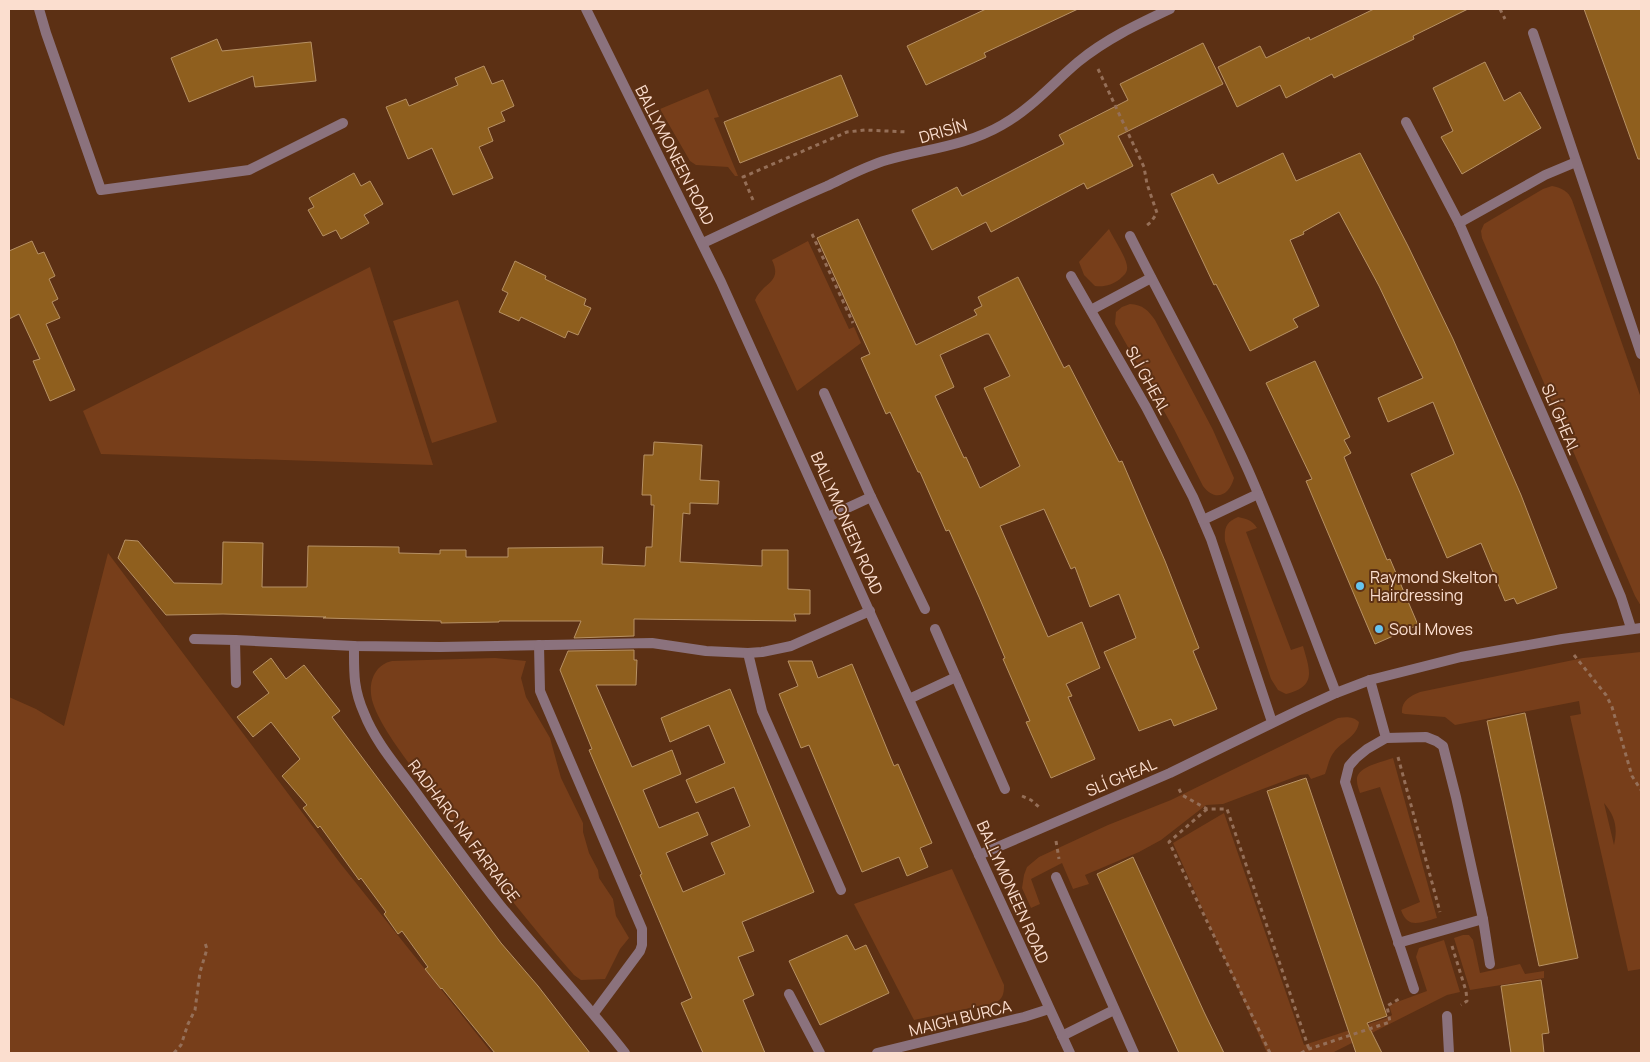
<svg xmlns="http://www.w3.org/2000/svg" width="1650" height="1062" font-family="Manrope,sans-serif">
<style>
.green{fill:#773e1a;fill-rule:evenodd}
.building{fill:#8f5f1e;stroke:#b79164;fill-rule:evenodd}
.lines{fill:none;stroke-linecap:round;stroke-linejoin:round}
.path{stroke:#956f58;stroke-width:3;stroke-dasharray:4 4;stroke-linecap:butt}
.service{stroke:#8b727d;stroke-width:10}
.minor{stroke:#8b727d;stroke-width:10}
.tertiary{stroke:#8b727d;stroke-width:10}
.poi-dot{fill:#66c4ef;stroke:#5c3014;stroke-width:2}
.labels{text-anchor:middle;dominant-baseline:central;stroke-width:4;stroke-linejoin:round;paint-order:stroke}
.street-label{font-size:16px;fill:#fbdecf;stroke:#5c3014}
.poi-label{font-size:16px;fill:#fbdecf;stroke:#5c3014;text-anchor:start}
</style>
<rect width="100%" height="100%" fill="#5c3014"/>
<g class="green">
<path d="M708 89 719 117 714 118 738 176H735L728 167 696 165 690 161 660 109Z"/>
<path d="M1552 186C1562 188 1568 191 1572 200L1641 398V606L1635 596 1482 238 1481 231 1484 224 1543 189Z"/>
<path d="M1109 229C1113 238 1129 261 1127 269 1127 273 1123 276 1120 279 1112 285 1105 287 1095 286L1084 275 1079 262Z"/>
<path d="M808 241 849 329 854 327 861 343 797 391 755 300C763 282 783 283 772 260Z"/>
<path d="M370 267 433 465 101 454 83 411Z"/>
<path d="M458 300 497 422 432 443 393 321Z"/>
<path d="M1130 304C1143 305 1148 310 1155 320L1213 430 1234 478C1229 496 1215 502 1203 486L1174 429 1115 324 1116 312 1122 307Z"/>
<path d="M1238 517C1247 519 1252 520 1257 528L1246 532 1291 650 1303 646C1310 671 1317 686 1286 694L1278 690 1271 679 1225 541C1224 528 1226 522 1238 517Z"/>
<path d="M108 553 340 863 492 1053H9V697L36 709 64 726Z"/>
<path d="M1641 652V969L1628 971 1570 716 1581 714 1579 701 1455 725 1445 717 1405 714 1402 713C1401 701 1410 696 1420 692L1583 658ZM1604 803C1615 816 1618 827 1614 845Z"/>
<path d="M495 658 526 661 521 678 526 697 550 738 561 778 583 823V832L589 853 598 870 599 878 613 899 616 916 629 938 620 949 605 979 581 980 574 975C519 912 468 846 419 777 404 756 379 725 372 700 368 683 374 665 392 661Z"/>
<path d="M1338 718C1345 717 1353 716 1359 722 1357 737 1342 741 1334 752 1329 758 1328 766 1325 774L1311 779 1308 774 1300 775 1223 804 1206 805 1161 840 1139 852 1085 875 1089 884 1073 889 1062 863 1031 879 1040 904 1031 908 1022 888 1024 875 1027 867 1039 857 1108 825 1171 800Z"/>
<path d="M1393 758 1437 918C1421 922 1408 930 1401 910L1420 902 1380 787 1360 793C1359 790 1357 785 1357 781 1355 767 1382 762 1393 758Z"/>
<path d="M1224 813 1304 1045 1387 1018 1392 1015 1389 1005 1427 991 1416 957 1419 948 1444 940 1460 992 1447 995 1332 1053H1267L1173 843Z"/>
<path d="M952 869 1004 985C1004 993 1003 1000 994 1003L914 1020 854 904Z"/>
<path d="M1463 935H1469L1473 940 1480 973 1520 964 1525 974 1544 971V978L1470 990 1454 938Z"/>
</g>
<g class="building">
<path d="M986 9H1078L984 53 986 57 926 85 907 46Z"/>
<path d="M1374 9H1468L1413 36 1414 39 1334 78 1332 74 1286 98 1280 85 1237 107 1218 67 1260 46 1266 58 1309 37 1310 40Z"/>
<path d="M1584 9H1641V159H1638Z"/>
<path d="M217 39 222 51 311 42 316 81 255 87 253 76 189 102 171 58Z"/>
<path d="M1203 43 1223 84 1118 136 1133 166 1087 189 1084 183 991 232 986 222 932 250 912 210 957 187 962 196 1064 144 1059 135 1128 100 1120 84Z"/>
<path d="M1485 62 1504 101 1520 92 1541 128 1462 174 1441 137 1453 131 1433 88Z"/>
<path d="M484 66 492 84 503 80 514 106 501 112 505 121 488 128 493 141 479 147 493 178 453 195 432 148 408 159 386 107 406 99 409 106 458 85 455 78Z"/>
<path d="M841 75 858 116 740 163 724 122Z"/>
<path d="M1283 153 1296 181 1360 153 1408 246 1453 339 1521 495 1557 588 1517 604 1514 598 1505 601 1481 543 1447 558 1411 474 1454 454 1433 402 1388 422 1378 398 1423 378 1379 286 1339 212 1303 232 1304 234 1290 240 1319 306 1293 319 1298 327 1250 351 1216 284 1214 285 1171 194 1213 174 1218 184Z"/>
<path d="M354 173 361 186 370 181 383 204 364 215 369 223 341 239 336 230 323 236 308 210 314 207 309 198Z"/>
<path d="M858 219 916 345 977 315 974 310 982 306 978 297 1018 277 1064 368 1069 365 1119 462 1122 461 1165 561 1199 648 1193 651 1217 709 1174 726 1171 719 1139 731 1104 652 1136 638 1119 594 1090 607 1075 567 1071 569 1044 509 1000 526 1048 637 1082 622 1100 668 1066 684 1072 696 1068 697 1095 759 1051 778 1026 722 1030 721 1003 659 1005 658 979 597 949 530 946 531 920 472H918L890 412 886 414 861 358 870 354 817 238ZM986 334H989L1010 376 984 388 1020 466 980 488 966 457 964 458 935 396 954 387 940 355Z"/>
<path d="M32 241 38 254 44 252 55 276 49 279 58 299 52 302 60 318 46 324 75 390 50 401 33 361 40 359 19 314 9 319V251Z"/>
<path d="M515 261 546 276 545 279 586 299 584 305 591 308 578 335 568 331 565 338 521 317 519 321 499 312 508 293 502 290Z"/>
<path d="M1315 361 1350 437 1344 440 1351 453 1344 457 1387 560 1390 559 1418 625 1375 644 1306 481 1312 479 1266 383Z"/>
<path d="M654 442 702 445 700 480 719 481 718 504 690 503V514L683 513 680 562 762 566V550H788V589L810 590V614H794L796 621 634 619V636L574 638 581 621H499V622L441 623V621L323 618 326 617 223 614 166 615 118 558 125 540 138 541 174 583 222 584 223 542 263 543 262 587H307L308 546 399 547V553L440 554V550H466V557H508V548L603 547 602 564 645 566 646 547H652L654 505H651V495H642L644 455H653Z"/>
<path d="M634 650V660H637L636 685H596L632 767 672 750 681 774 643 790 659 828 698 812 708 835 666 853 683 892 725 874 711 843 750 826 734 787 696 803 686 780 725 763 709 725 670 742 661 718 730 689 814 892 742 922 754 951 738 957 754 995 743 1000 765 1053H703L681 1003 692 998 640 875 642 874 589 750 592 749 560 670 568 651Z"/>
<path d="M271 658 286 679 304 665 340 711 332 717 501 943 538 986 590 1053H495L442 988 441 989 425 969 428 967 402 931 398 934 384 914 386 912 361 878 359 880 320 826 318 828 303 808 307 805 282 776 300 759 271 722 253 737 237 717 269 693 253 672Z"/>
<path d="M788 661H812L818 678 852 664 894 766 898 764 932 843 920 848 928 867 907 876 899 857 862 872 809 745 801 748 779 694 798 686Z"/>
<path d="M1525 713 1578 958 1539 966 1487 721Z"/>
<path d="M1306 778 1387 1016 1367 1023 1382 1053H1356L1267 791Z"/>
<path d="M1133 857 1204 1012 1224 1053H1179L1097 874Z"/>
<path d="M847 935 855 950 866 945 889 993 820 1025 789 961Z"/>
<path d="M1541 980 1549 1033 1542 1034 1544 1053H1511L1501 986Z"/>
</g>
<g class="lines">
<g class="path">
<path d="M1500 9 1505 19"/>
<path d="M1098 69 1144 167 1147 184 1157 213 1151 222 1146 226"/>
<path d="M753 200 743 177 847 132 865 130 908 132"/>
<path d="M812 234 853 323"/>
<path d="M1574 655 1606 695 1612 707 1632 776 1641 790"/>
<path d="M1398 757 1440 912"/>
<path d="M1179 789 1182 795 1207 809H1227L1309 1049"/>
<path d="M1022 796 1031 800 1040 808"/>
<path d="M1207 809 1169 842 1270 1053"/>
<path d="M1056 841 1059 859"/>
<path d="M1452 946 1466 991 1467 1001 1461 1005"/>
<path d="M174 1053 181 1045 188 1024 195 1010 200 972 207 949 205 943"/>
<path d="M1301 1053 1309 1049 1390 1022 1387 1006 1399 999"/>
</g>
<path class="service" d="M235 640 236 683"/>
<g class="minor">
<path d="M39 9 46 33 101 190 249 170 343 123"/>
<path d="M1533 33 1641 354"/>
<path d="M1406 122 1459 223 1577 493 1621 597 1631 628"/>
<path d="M1459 223 1545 175 1576 162"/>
<path d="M1130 236C1169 314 1212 390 1248 470 1280 543 1307 618 1336 693"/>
<path d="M703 243C744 224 785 204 827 186 846 177 866 166 887 160 926 149 966 146 1002 125 1032 108 1053 83 1078 62 1106 39 1138 24 1170 9"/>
<path d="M1071 276 1146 407 1193 497 1211 539 1272 722"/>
<path d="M1091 310 1151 278"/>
<path d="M824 393 871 497 925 609"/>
<path d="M828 517 871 497"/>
<path d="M1203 520 1258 494"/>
<path d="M935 629 1005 789"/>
<path d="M194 639 235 640 354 646 440 647 652 643 706 651 748 653 762 652 791 646 870 611"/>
<path d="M539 645 540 691 642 929V945L640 951 594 1013"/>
<path d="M354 646C354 672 353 688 364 713 376 744 401 771 420 798 446 834 472 870 500 905 541 955 585 1002 625 1053"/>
<path d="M748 653 762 711 841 890"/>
<path d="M1370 680 1386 738"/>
<path d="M909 699 956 677"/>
<path d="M979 855 1170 773 1299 710 1336 693 1370 680 1461 657 1562 639 1641 628"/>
<path d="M1056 877 1134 1053"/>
<path d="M1398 943 1483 919"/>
<path d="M1414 989 1345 782 1349 766 1356 758 1367 749 1386 738 1426 737 1436 741 1443 746 1456 797 1483 919 1490 964"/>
<path d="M789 994 820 1053"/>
<path d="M1447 1016 1449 1053"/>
<path d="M1062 1036 1114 1010"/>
<path d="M877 1053 1024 1017 1049 1009"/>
</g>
<path class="tertiary" d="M586 9 721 282 979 855 1070 1053"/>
</g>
<g class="poi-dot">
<circle cx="1360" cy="586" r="5"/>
<circle cx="1379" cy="629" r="5"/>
</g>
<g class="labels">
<g class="street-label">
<text transform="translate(943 131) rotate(-16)">DRISÍN</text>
<text transform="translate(675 155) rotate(63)">BALLYMONEEN ROAD</text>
<text transform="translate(1148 380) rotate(61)">SLÍ GHEAL</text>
<text transform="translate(1561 419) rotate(67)">SLÍ GHEAL</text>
<text transform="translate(847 523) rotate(66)">BALLYMONEEN ROAD</text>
<text transform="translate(1121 777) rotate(-23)">SLÍ GHEAL</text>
<text transform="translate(464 831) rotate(53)">RADHARC NA FARRAIGE</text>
<text transform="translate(1013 892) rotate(66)">BALLYMONEEN ROAD</text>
<text transform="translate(960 1018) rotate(-14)">MAIGH BÚRCA</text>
</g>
<g class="poi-label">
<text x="1370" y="577">Raymond Skelton<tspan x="1370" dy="18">Hairdressing</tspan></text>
<text x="1389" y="629">Soul Moves</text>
</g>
</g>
<rect width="1650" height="1062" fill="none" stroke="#fbdecf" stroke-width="20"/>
</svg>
